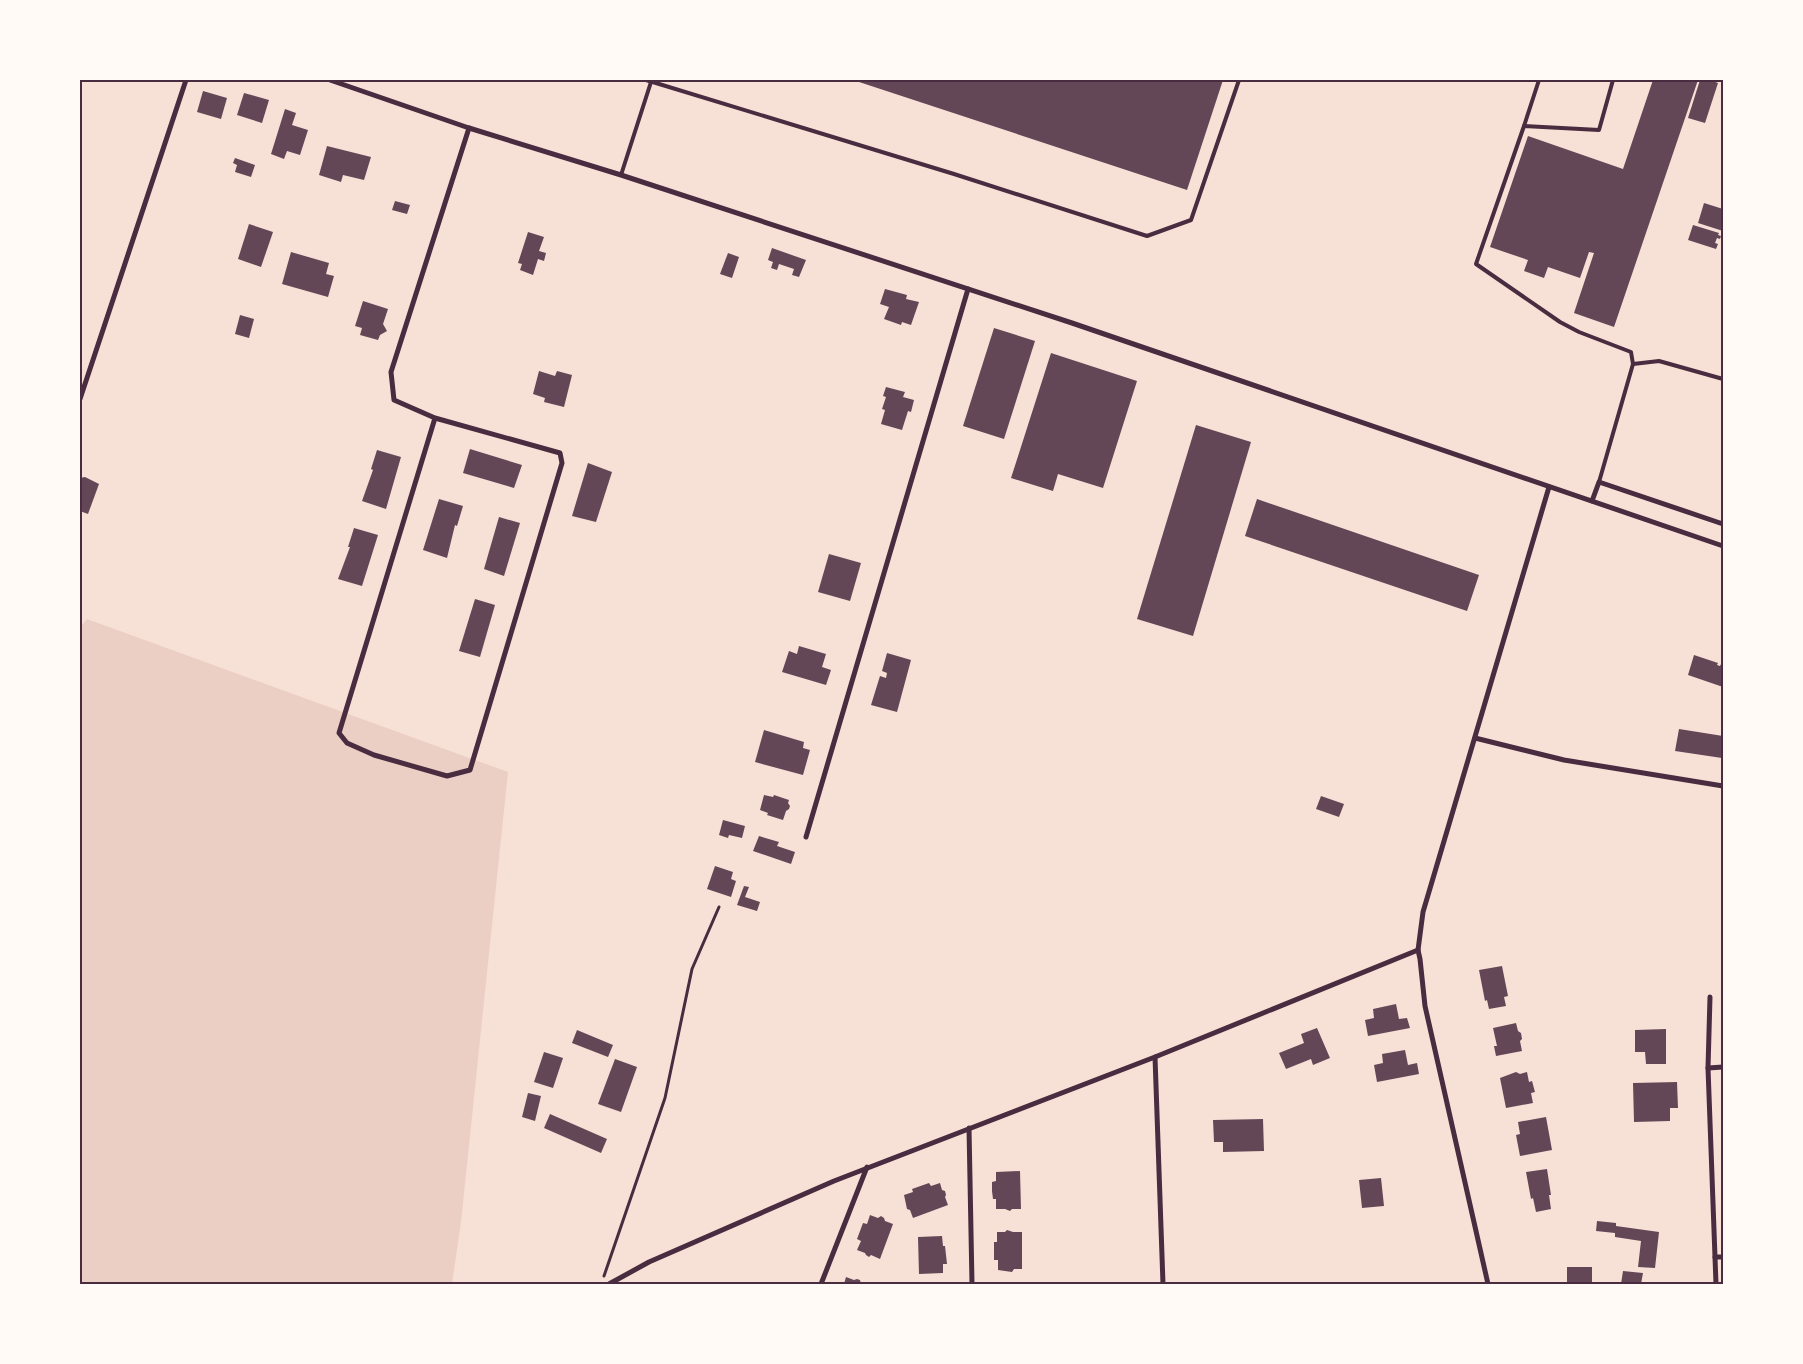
<svg xmlns="http://www.w3.org/2000/svg" width="1803" height="1364" font-family="Lato,sans-serif">
<style>
.green{fill:#ebcfc5}
.building{fill:#644757}
.lines{fill:none;stroke-linecap:round;stroke-linejoin:round}
.path{stroke:#4a2c40;stroke-width:3}
.service{stroke:#4a2c40;stroke-width:4}
.minor{stroke:#4a2c40;stroke-width:5}
.neatline{fill:none;stroke:#4a2c40;stroke-width:2}
</style>
<rect width="100%" height="100%" fill="#f7e1d7"/>
<path class="green" d="M87 619 508 772 461 1222 452 1284H80V627Z"/>
<g class="building">
<path d="M853 80H1223L1187 190Z"/>
<path d="M1653 80H1698L1614 327 1574 313 1594 253 1589 252 1580 278 1548 267 1544 278 1524 271 1528 260 1490 247 1528 136 1623 169Z"/>
<path d="M1700 80H1710L1718 83 1705 123 1688 118Z"/>
<path d="M203 91 227 98 221 119 197 112Z"/>
<path d="M244 93 269 100 262 123 237 115Z"/>
<path d="M285 109 296 113 292 125 308 130 300 155 287 151 284 159 271 154Z"/>
<path d="M327 146 371 157 364 180 343 175 341 182 319 175Z"/>
<path d="M235 158 255 165 251 177 235 172 237 165 233 163Z"/>
<path d="M395 201 410 205 407 214 392 210Z"/>
<path d="M1704 203 1723 209V231L1698 223Z"/>
<path d="M249 224 273 232 261 267 238 259Z"/>
<path d="M1693 225 1719 233 1718 235 1721 236 1720 239 1717 238 1715 243 1718 244 1716 249 1688 240Z"/>
<path d="M528 232 544 237 539 251 546 253 544 261 538 259 533 275 520 270 522 264 518 263Z"/>
<path d="M772 248 806 260 799 277 792 275 794 269 779 264 777 270 771 268 773 262 768 260Z"/>
<path d="M291 252 329 263 326 274 334 276 328 297 282 284Z"/>
<path d="M728 253 739 257 732 278 720 274Z"/>
<path d="M885 289 907 295 906 299 919 302 911 325 902 322 901 325 884 319 889 307 880 304Z"/>
<path d="M363 301 388 309 383 324 387 331 380 335 378 340 360 335 362 328 355 326Z"/>
<path d="M240 315 254 319 249 338 235 334Z"/>
<path d="M994 328 1035 341 1004 439 963 426Z"/>
<path d="M1051 353 1137 381 1103 488 1058 474 1053 491 1011 478Z"/>
<path d="M539 371 555 376 557 371 572 375 564 407 544 402 545 398 533 394Z"/>
<path d="M886 387 905 392 903 397 914 400 911 412 908 411 902 430 881 424 885 410 882 409 886 397 883 396Z"/>
<path d="M1196 425 1251 442 1193 636 1137 619Z"/>
<path d="M470 449 522 465 514 488 463 473Z"/>
<path d="M377 450 401 457 386 509 362 501 373 470 371 469Z"/>
<path d="M588 463 612 472 596 522 572 516Z"/>
<path d="M85 477 99 484 88 514 80 511V478Z"/>
<path d="M439 499 463 506 457 526 455 525 447 558 423 550Z"/>
<path d="M1257 499 1479 575 1467 611 1245 536Z"/>
<path d="M499 517 520 523 504 576 484 569Z"/>
<path d="M354 528 378 535 362 586 338 579 350 547H348Z"/>
<path d="M829 554 861 563 850 601 818 592Z"/>
<path d="M475 599 495 605 480 657 459 651Z"/>
<path d="M799 646 826 654 822 667 831 670 826 685 782 672 789 651 797 654Z"/>
<path d="M887 653 911 660 897 712 871 705 880 676 886 678 887 673 882 671Z"/>
<path d="M1694 655 1718 663 1717 665 1720 666 1721 664H1723V687L1688 675Z"/>
<path d="M1679 729 1723 736 1722 758 1675 751Z"/>
<path d="M764 730 804 742 803 748 810 750 803 775 755 762Z"/>
<path d="M764 795 773 797 774 795 789 800 788 803 790 806 789 809 786 811 783 820 767 815 768 813 760 810Z"/>
<path d="M1321 796 1344 804 1339 817 1316 809Z"/>
<path d="M723 820 745 826 742 838 729 835 728 838 719 835Z"/>
<path d="M759 836 779 842 777 846 795 852 791 864 753 851Z"/>
<path d="M715 866 733 872 731 879 736 881 731 897 707 889Z"/>
<path d="M744 886 749 887 745 897 760 902 757 911 737 905Z"/>
<path d="M1502 966 1508 996 1504 997 1506 1006 1489 1009 1487 1000 1485 1001 1479 970Z"/>
<path d="M1396 1004 1399 1019 1407 1018 1410 1028 1368 1036 1365 1020 1374 1018 1373 1009Z"/>
<path d="M1516 1023 1518 1031 1521 1033 1522 1039 1520 1041 1522 1051 1496 1056 1494 1046H1497L1493 1028Z"/>
<path d="M1317 1028 1330 1058 1313 1065 1311 1059 1286 1069 1279 1053 1304 1043 1301 1034Z"/>
<path d="M1666 1029V1064H1646L1645 1052H1635V1030Z"/>
<path d="M577 1030 613 1045 608 1057 572 1043Z"/>
<path d="M1405 1050 1408 1065 1417 1063 1419 1074 1377 1082 1374 1065 1383 1063 1382 1054Z"/>
<path d="M544 1052 563 1058 553 1088 534 1082Z"/>
<path d="M615 1059 637 1067 621 1112 598 1104Z"/>
<path d="M1516 1072 1520 1074 1527 1072 1529 1082 1532 1081 1535 1092 1531 1093 1533 1103 1506 1108 1500 1078Z"/>
<path d="M1677 1082 1678 1108H1670V1121L1634 1122 1633 1083Z"/>
<path d="M528 1093 541 1096 535 1121 522 1117Z"/>
<path d="M550 1114 607 1139 601 1153 544 1128Z"/>
<path d="M1546 1117 1552 1150 1520 1156 1516 1135 1520 1134 1518 1122Z"/>
<path d="M1263 1119 1264 1151 1223 1152V1142H1214L1213 1120Z"/>
<path d="M1547 1169 1551 1195H1549L1551 1209 1536 1212 1533 1198 1531 1199 1526 1172Z"/>
<path d="M1020 1171 1021 1209H1012L1010 1211 1005 1209H996V1199H993L992 1191V1182L996 1181V1172Z"/>
<path d="M1381 1178 1384 1206 1362 1208 1359 1180Z"/>
<path d="M929 1183 931 1186 940 1183 942 1190 945 1191 946 1195 945 1197 948 1205 913 1218 910 1210 907 1209 904 1195 913 1192 912 1189Z"/>
<path d="M870 1215 878 1218 881 1216 884 1218 885 1221 893 1224 880 1259 871 1255 869 1257 866 1255 865 1253 857 1250 861 1241 857 1239 863 1223 867 1224Z"/>
<path d="M1597 1221 1616 1223V1226L1659 1232 1655 1268 1638 1267 1641 1241 1615 1237V1233L1596 1231Z"/>
<path d="M1007 1230 1013 1232H1022V1269H1014L1012 1272 998 1270V1260H994V1242H997V1232H1005Z"/>
<path d="M942 1236 943 1246H945L947 1264H943V1273L919 1274 918 1237Z"/>
<rect x="1567" y="1267" width="25" height="17"/>
<path d="M1623 1271 1643 1273 1641 1284H1621Z"/>
<path d="M846 1277 854 1280 857 1279 860 1280 861 1284H844Z"/>
</g>
<g class="lines">
<path class="path" d="M604 1276 665 1098 692 969 719 907"/>
<g class="service">
<path d="M646 80 954 174 1147 236 1191 220 1239 80"/>
<path d="M1524 126 1539 80"/>
<path d="M621 175 651 82"/>
<path d="M1633 364 1659 361 1723 379"/>
<path d="M1599 482 1633 364 1631 352 1579 332 1560 322 1476 264 1524 126 1599 130 1613 80"/>
</g>
<g class="minor">
<path d="M330 80 469 128 621 175 1072 323 1723 546"/>
<path d="M80 399 186 80"/>
<path d="M435 418 560 453 562 463 470 770 447 776 374 755 347 743 339 733 435 418 394 400 391 372 469 128"/>
<path d="M1592 501 1599 482 1723 524"/>
<path d="M1475 738 1564 760 1723 786"/>
<path d="M806 837 968 289"/>
<path d="M1710 997 1708 1068 1716 1284"/>
<path d="M1155 1057 1163 1284"/>
<path d="M1708 1068 1723 1067"/>
<path d="M969 1128 972 1284"/>
<path d="M1715 1257H1723"/>
<path d="M609 1284 649 1262 834 1181 1155 1057 1418 950"/>
<path d="M821 1284 867 1167"/>
<path d="M1488 1284 1425 1006 1420 959 1418 950 1423 912 1549 487"/>
</g>
</g>
<rect width="1803" height="1364" fill="none" stroke="#fffaf5" stroke-width="162"/>
<rect x="81" y="81" width="1641" height="1202" class="neatline"/>
</svg>
